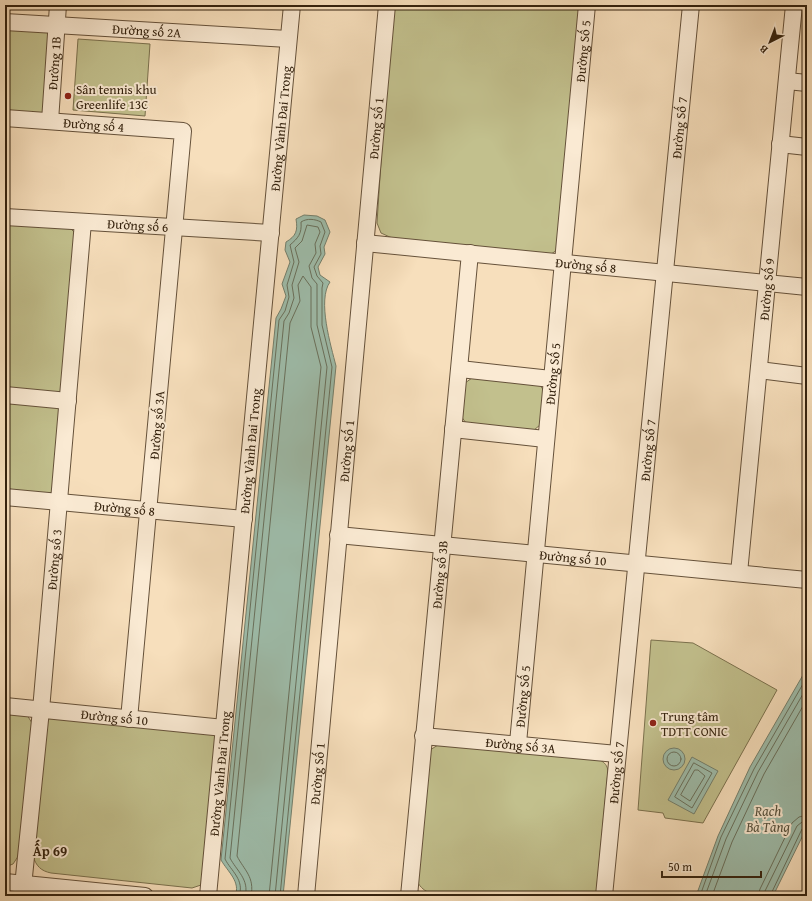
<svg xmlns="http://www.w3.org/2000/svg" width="812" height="901" font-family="'Gentium Book Plus',serif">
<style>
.green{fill:#c2c08d;stroke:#7b714e}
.water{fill:#9ebdab;stroke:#747f6c}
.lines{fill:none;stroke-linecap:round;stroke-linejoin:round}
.shore{stroke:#69705c;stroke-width:1}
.minor-casing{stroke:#65513a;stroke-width:18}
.minor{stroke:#faead3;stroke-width:16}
.poi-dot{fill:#8f2418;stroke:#faead3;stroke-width:1.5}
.labels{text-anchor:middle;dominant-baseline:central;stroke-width:4;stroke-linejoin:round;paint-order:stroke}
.street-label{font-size:13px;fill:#34220e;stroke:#faead3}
.poi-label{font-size:13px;fill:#34220e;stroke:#faead3;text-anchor:start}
.water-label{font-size:14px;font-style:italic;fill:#54503d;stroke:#faead3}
.neighbourhood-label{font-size:14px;font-weight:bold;fill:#34220e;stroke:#faead3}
</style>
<rect width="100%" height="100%" fill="#f7dfbc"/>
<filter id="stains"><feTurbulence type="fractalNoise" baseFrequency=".005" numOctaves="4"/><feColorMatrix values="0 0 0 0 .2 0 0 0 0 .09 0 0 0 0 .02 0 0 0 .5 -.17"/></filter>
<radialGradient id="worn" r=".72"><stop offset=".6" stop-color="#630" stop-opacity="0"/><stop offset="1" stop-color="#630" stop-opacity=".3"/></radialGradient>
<g class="green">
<path d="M391 5H583L558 249 550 255 392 238 381 233 377 223Z"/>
<path d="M5 26 47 32 49 35 44 110 42 113H5Z"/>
<path d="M78 39 150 44 145 116 73 110Z"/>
<path d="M12 224 70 228 76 234 64 385 60 393 5 391V228Z"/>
<path d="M472 378 540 385 544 391 540 425 534 430 466 423 461 416 465 383Z"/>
<path d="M5 400 60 408 54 490 47 495 5 492Z"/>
<path d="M651 640 693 643 777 690 703 823 665 818 663 813 638 810Z"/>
<path d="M5 711 27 715 32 723 19 855 13 864 5 867Z"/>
<path d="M49 717 214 734 217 738 201 885 192 888 51 873C41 871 36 866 33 856L44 727Z"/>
<path d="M438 745 600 760C605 763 607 765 608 771L596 896H448C433 895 422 893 416 879L430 750Z"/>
</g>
<g class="water">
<path d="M304 215 317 216 325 220 330 232 324 247 325 254 318 267 320 275 330 282C317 300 331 346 336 366L283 896H235C241 882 228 872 221 860L276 318 281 309 286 296 282 284 290 262 285 250 286 242C296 236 298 231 296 219Z"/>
<path d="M807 668V827L773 896H696L718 836 750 767Z"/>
<circle cx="674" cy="759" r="11"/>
<path d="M692 757 718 771 694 814 668 800Z"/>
</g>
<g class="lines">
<g class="shore">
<circle cx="674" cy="759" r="7"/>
<path d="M694 763 712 773 692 808 675 797Z"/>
<path d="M695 770H698L705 776 690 801 681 795Z"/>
<path d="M239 896C245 880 231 871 225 859L279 320 285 311 289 297 287 285 294 262 290 245C298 238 302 234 301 222 307 218 315 219 321 222L325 232 320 246 321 254 314 267 317 276 323 283 322 288V325L332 367 280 896"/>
<path d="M245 896C250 880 236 870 230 858L284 321 289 313 294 298 292 285 299 262 295 248 302 241 307 225 318 227 320 232 315 244 316 253 309 266 312 278 317 284V325L327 367 275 896"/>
<path d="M251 896C255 877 244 870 237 856L290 323 300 301 298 285 303 276 311 287V327L321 367 269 896"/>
<path d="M700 896 721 837 754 769 807 677"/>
<path d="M705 896 726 839 758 772 807 687"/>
<path d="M712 896 732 842 764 774 807 699"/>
<path d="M758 896 760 889 792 823 799 817 807 815"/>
<path d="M764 896 765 891 797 826 802 822 807 821"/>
<path d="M770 896 802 829 807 826"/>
</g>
<defs>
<g id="minor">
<path id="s1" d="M5 22 288 39"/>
<path d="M787 81 807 83"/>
<path id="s2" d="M5 118 183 131 129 719"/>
<path id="s3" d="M50 121 58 5"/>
<path d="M780 144 807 147"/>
<path id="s4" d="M5 217 271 233"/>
<path id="s5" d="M365 243 807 287"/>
<path d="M460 369 551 379"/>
<path d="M759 370 807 376"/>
<path d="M5 395 68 401"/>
<path d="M453 429 545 439"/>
<path id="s6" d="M5 497 244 519"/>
<path id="s7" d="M338 535 807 580"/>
<path id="s8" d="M739 573 794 5"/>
<path id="s9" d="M5 706 224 728"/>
<path id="s10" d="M423 736 617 754"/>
<path id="s11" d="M518 743 587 5"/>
<path d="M5 882 145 896"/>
<path id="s12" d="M22 896 41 710 83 222"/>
<path id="s13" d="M208 896 292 5"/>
<path id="s14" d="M306 896 387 5"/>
<path id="s15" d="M409 896 470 253"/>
<path id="s16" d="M604 896 691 5"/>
</g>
</defs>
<use href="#minor" class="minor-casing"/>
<use href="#minor" class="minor"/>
</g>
<g class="poi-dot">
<circle cx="68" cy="96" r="4"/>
<circle cx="653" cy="723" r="4"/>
</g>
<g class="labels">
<g class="street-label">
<text stroke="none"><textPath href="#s1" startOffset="142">Đường số 2A</textPath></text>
<text stroke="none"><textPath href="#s11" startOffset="695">Đường Số 5</textPath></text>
<text stroke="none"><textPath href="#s3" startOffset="58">Đường 1B</textPath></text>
<text stroke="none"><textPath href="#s2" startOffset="89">Đường số 4</textPath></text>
<text stroke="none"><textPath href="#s13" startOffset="771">Đường Vành Đai Trong</textPath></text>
<text stroke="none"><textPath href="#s14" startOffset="771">Đường Số 1</textPath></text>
<text stroke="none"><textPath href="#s16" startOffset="772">Đường Số 7</textPath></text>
<text stroke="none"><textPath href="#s4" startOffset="133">Đường số 6</textPath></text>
<text stroke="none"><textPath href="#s5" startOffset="222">Đường số 8</textPath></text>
<text stroke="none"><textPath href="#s8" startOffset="285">Đường Số 9</textPath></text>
<text stroke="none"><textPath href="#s11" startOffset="371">Đường Số 5</textPath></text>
<text transform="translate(157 425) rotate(-85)">Đường số 3A</text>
<text stroke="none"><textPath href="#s14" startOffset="447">Đường Số 1</textPath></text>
<text stroke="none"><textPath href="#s13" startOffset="447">Đường Vành Đai Trong</textPath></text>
<text stroke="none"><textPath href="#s16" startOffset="448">Đường Số 7</textPath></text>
<text stroke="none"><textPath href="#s6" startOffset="120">Đường số 8</textPath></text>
<text stroke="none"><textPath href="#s7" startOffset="236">Đường số 10</textPath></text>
<text stroke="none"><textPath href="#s12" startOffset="338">Đường số 3</textPath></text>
<text stroke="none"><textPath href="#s15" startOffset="323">Đường số 3B</textPath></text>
<text stroke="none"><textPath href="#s11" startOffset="47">Đường Số 5</textPath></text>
<text stroke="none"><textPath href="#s9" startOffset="110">Đường số 10</textPath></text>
<text stroke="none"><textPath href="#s10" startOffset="98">Đường Số 3A</textPath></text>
<text stroke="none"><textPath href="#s13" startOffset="123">Đường Vành Đai Trong</textPath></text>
<text stroke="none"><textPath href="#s14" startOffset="123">Đường Số 1</textPath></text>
<text stroke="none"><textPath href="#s16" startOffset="124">Đường Số 7</textPath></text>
</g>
<g class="poi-label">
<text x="76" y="89">Sân tennis khu<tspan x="76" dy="15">Greenlife 13C</tspan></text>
<text x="661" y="716">Trung tâm<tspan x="661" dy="15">TDTT CONIC</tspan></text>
</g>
<g class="water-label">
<text x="768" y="811">Rạch<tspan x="768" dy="16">Bà Tàng</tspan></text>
</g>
<g class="neighbourhood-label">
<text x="50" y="851">Ấp 69</text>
</g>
</g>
<rect width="812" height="901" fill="none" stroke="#f7dfbc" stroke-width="20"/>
<rect x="6" y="6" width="800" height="889" fill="none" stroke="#34220e" stroke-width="2"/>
<rect x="10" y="10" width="792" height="881" fill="none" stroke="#34220e"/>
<g transform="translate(770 42) rotate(222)" stroke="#faead3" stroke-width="3" paint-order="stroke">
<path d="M0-3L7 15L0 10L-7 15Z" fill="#34220e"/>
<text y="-6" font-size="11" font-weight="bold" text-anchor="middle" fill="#34220e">B</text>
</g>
<path d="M662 871v6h99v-6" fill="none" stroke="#34220e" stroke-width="2"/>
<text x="668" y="871" font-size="12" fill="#34220e" stroke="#faead3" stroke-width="3" paint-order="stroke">50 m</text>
<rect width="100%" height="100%" filter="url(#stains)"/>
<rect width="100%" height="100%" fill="url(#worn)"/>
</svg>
